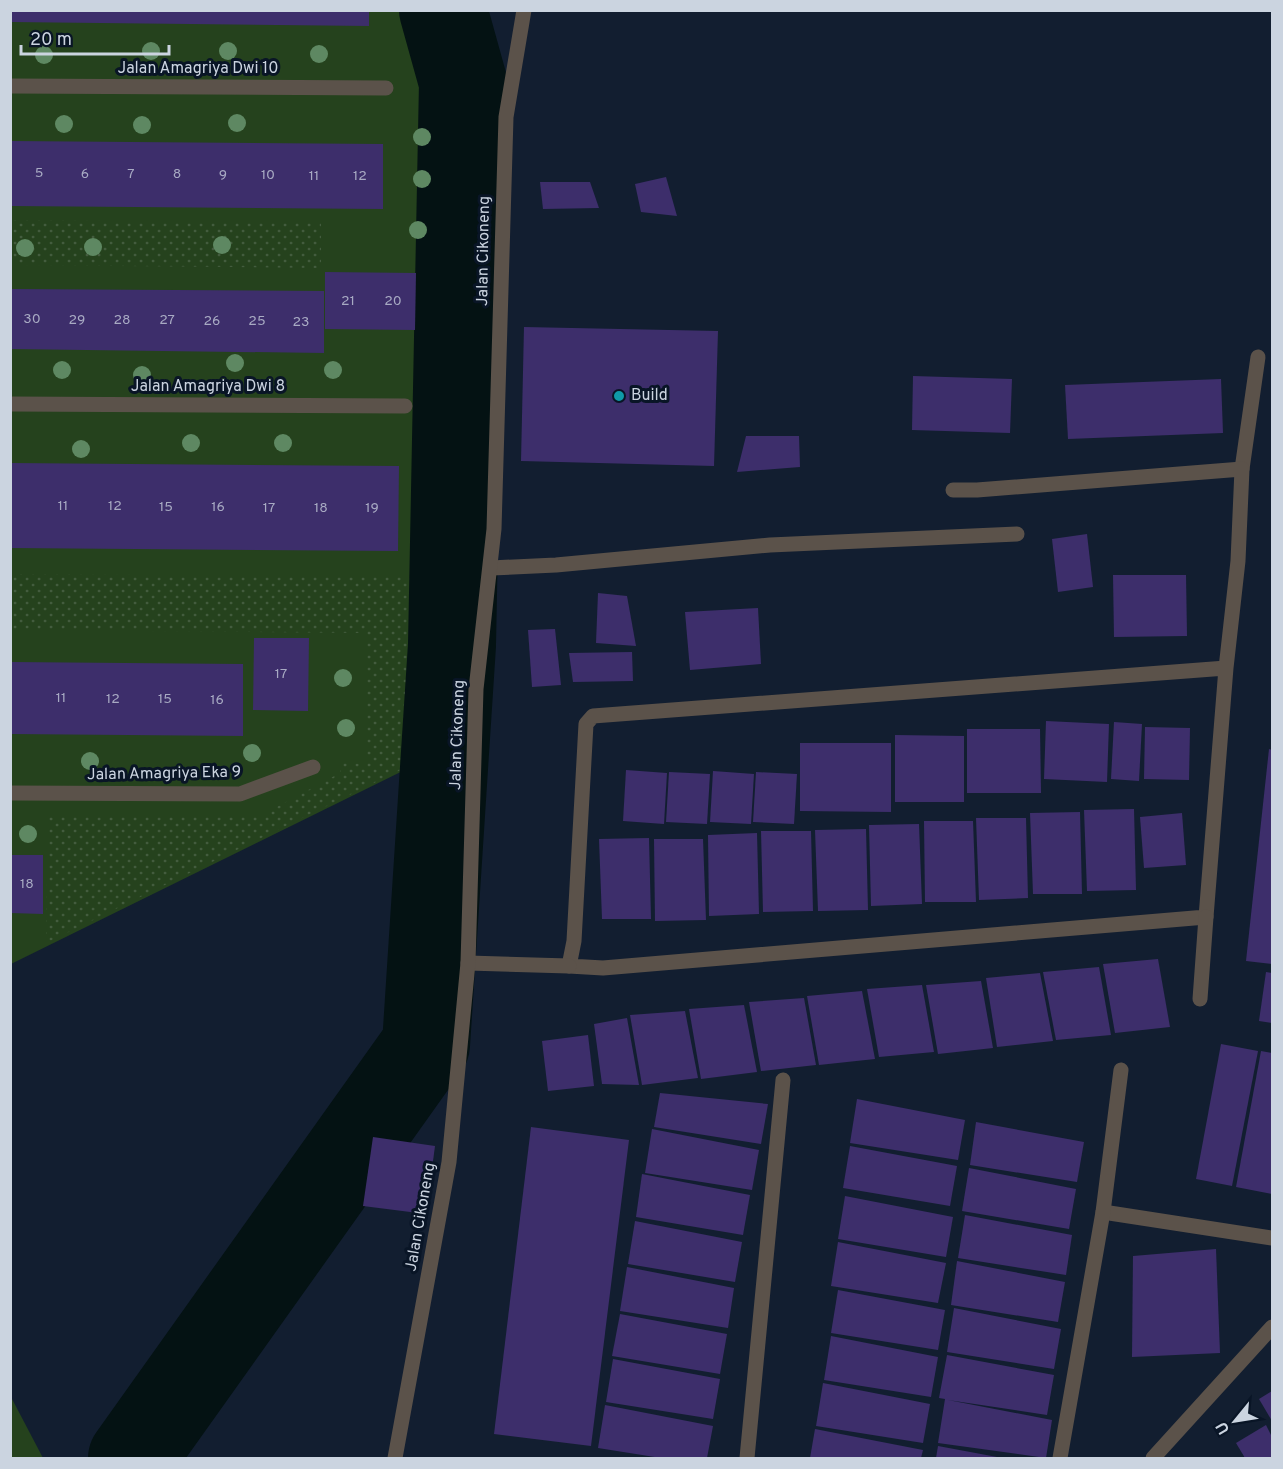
<svg xmlns="http://www.w3.org/2000/svg" width="1283" height="1469" font-family="Overpass,sans-serif">
<style>
.green{fill:#25421d}
.park{fill:url(#park-dots)}
.lines{fill:none;stroke-linecap:round;stroke-linejoin:round}
.river{stroke:#041213;stroke-width:88}
.building{fill:#3d2e6b}
.minor{stroke:#5b524a;stroke-width:15}
.tree{fill:#5e8862}
.culture-dot{fill:#0f9aa8;stroke:#091526;stroke-width:2}
.labels{text-anchor:middle;dominant-baseline:central;stroke-width:6;stroke-linejoin:round;paint-order:stroke}
.number-label{font-size:14px;fill:#a8aac3}
.street-label{font-size:16px;fill:#cbd4e0;stroke:#091526}
.poi-label{font-size:16px;fill:#cbd4e0;stroke:#091526;text-anchor:start}
</style>
<defs>
<pattern id="park-dots" width="8" height="8" patternUnits="userSpaceOnUse" patternTransform="scale(1.5)"><rect width="8" height="8" fill="#25421d"/><path d="M2 2h.1M6 6h.1" fill="none" stroke="#435c3e" stroke-width="1.8" stroke-linecap="round"/></pattern>
</defs>
<rect width="100%" height="100%" fill="#121e30"/>
<g class="green">
<path d="M11 11H434L445 38 424 592 11 591Z"/>
<path d="M11 599H426L423 761 11 964Z"/>
<path d="M10 1397H11L43 1458H11Z"/>
</g>
<g class="park">
<path d="M11 220 321 223V268L11 265Z"/>
<path d="M11 574 426 577 421 760 46 943 48 816H260L340 773 341 763 366 764V633L11 630Z"/>
</g>
<g class="lines">
<path class="river" d="M132 1458 426 1045 452 645 463 82 443 10"/>
</g>
<g class="building">
<path d="M10 10H369V26L10 22Z"/>
<path d="M10 141 383 144V209L10 206Z"/>
<path d="M666 177 677 216 641 212 635 184Z"/>
<path d="M540 182H590L599 208 543 209Z"/>
<path d="M325 272 416 273 415 330 325 329Z"/>
<path d="M10 289 324 291V353L10 349Z"/>
<path d="M524 327 718 331 714 466 521 461Z"/>
<path d="M913 376 1012 379 1010 433 912 430Z"/>
<path d="M1221 379 1223 433 1068 439 1065 385Z"/>
<path d="M746 436H799L800 467 737 472Z"/>
<path d="M10 463 399 466 398 551 10 548Z"/>
<path d="M1087 534 1093 587 1058 592 1052 539Z"/>
<path d="M1113 575H1186L1187 636 1114 637Z"/>
<path d="M598 593 627 596 636 646 596 643Z"/>
<path d="M758 608 761 664 690 670 685 612Z"/>
<path d="M555 629 561 685 532 687 528 630Z"/>
<path d="M254 638H309L308 711 253 710Z"/>
<path d="M632 652 633 681 573 682 569 653Z"/>
<path d="M10 662 243 664V736L10 734Z"/>
<path d="M1046 721 1109 724 1107 782 1044 779Z"/>
<path d="M1114 722 1142 724 1139 781 1111 779Z"/>
<path d="M1145 727 1190 728 1189 780 1144 779Z"/>
<path d="M967 729H1040L1041 793H967Z"/>
<path d="M895 735 964 736V802H895Z"/>
<path d="M800 743H891V812L800 811Z"/>
<path d="M1269 749 1272 750V964L1246 961Z"/>
<path d="M626 770 667 773 664 824 623 821Z"/>
<path d="M713 771 754 774 751 824 710 822Z"/>
<path d="M669 772 710 774 707 824 666 822Z"/>
<path d="M756 772 797 774 794 824 753 822Z"/>
<path d="M1134 809 1136 890 1087 891 1084 810Z"/>
<path d="M1080 812 1082 894H1033L1030 813Z"/>
<path d="M1182 813 1186 865 1144 868 1140 817Z"/>
<path d="M976 818H1026L1028 898 979 900Z"/>
<path d="M924 821H973L976 902H925Z"/>
<path d="M919 824 922 904 871 906 869 825Z"/>
<path d="M866 829 868 910 818 911 815 830Z"/>
<path d="M761 831H811L813 911 763 912Z"/>
<path d="M757 833 759 914 709 916 708 835Z"/>
<path d="M649 838 651 919H602L599 839Z"/>
<path d="M654 839H703L706 920 655 921Z"/>
<path d="M10 855H43V914L10 913Z"/>
<path d="M1158 959 1170 1027 1115 1033 1103 964Z"/>
<path d="M1099 967 1111 1035 1056 1040 1043 972Z"/>
<path d="M1266 972 1272 973V1023L1259 1021Z"/>
<path d="M1040 973 1053 1041 997 1047 986 978Z"/>
<path d="M981 981 993 1048 938 1054 926 985Z"/>
<path d="M922 985 934 1052 879 1057 867 989Z"/>
<path d="M862 991 875 1059 819 1065 807 996Z"/>
<path d="M804 998 816 1065 761 1071 749 1002Z"/>
<path d="M744 1005 757 1072 701 1079 689 1009Z"/>
<path d="M685 1011 698 1078 642 1085 630 1015Z"/>
<path d="M627 1018 639 1085 602 1084 594 1024Z"/>
<path d="M588 1035 594 1086 548 1091 542 1041Z"/>
<path d="M1221 1044 1258 1051 1232 1186 1196 1179Z"/>
<path d="M1261 1051 1272 1053V1194L1236 1187Z"/>
<path d="M660 1093 768 1104 761 1144 654 1127Z"/>
<path d="M857 1099 965 1120 958 1160 850 1143Z"/>
<path d="M976 1122 1084 1142 1077 1182 970 1165Z"/>
<path d="M531 1127 629 1140 591 1446 494 1434Z"/>
<path d="M652 1129 759 1150 752 1190 645 1173Z"/>
<path d="M373 1137 435 1146 426 1214 363 1206Z"/>
<path d="M850 1146 957 1166 950 1206 843 1188Z"/>
<path d="M969 1168 1076 1189 1069 1229 962 1211Z"/>
<path d="M642 1174 750 1195 743 1235 636 1217Z"/>
<path d="M845 1196 953 1217 946 1257 838 1239Z"/>
<path d="M965 1215 1072 1235 1066 1275 958 1258Z"/>
<path d="M635 1221 742 1242 735 1282 628 1264Z"/>
<path d="M838 1242 946 1263 938 1303 831 1286Z"/>
<path d="M1216 1249 1220 1353 1132 1357 1133 1256Z"/>
<path d="M957 1261 1065 1282 1058 1322 951 1305Z"/>
<path d="M627 1267 734 1288 728 1328 620 1311Z"/>
<path d="M838 1290 945 1310 938 1350 831 1333Z"/>
<path d="M954 1308 1061 1329 1054 1369 947 1352Z"/>
<path d="M620 1314 727 1334 720 1374 612 1356Z"/>
<path d="M831 1336 938 1357 931 1397 824 1380Z"/>
<path d="M947 1355 1054 1375 1047 1415 948 1400 1052 1420 1046 1458 938 1443 945 1399 939 1398Z"/>
<path d="M613 1359 720 1379 713 1419 606 1402Z"/>
<path d="M823 1383 930 1404 923 1443 816 1426Z"/>
<path d="M1272 1391V1421L1259 1399Z"/>
<path d="M605 1405 713 1426 707 1458H661L598 1448Z"/>
<path d="M1266 1425 1272 1437V1458H1245L1236 1443Z"/>
<path d="M815 1429 923 1450 921 1458H810Z"/>
<path d="M938 1446 997 1457V1458H936Z"/>
</g>
<g class="lines">
<g class="minor">
<path d="M10 86 386 88"/>
<path d="M10 404 405 406"/>
<path d="M1242 469 1258 357"/>
<path d="M953 490H977L1242 469 1238 561 1226 668 1206 917 603 968 569 966 574 941 586 724 593 716 1226 668"/>
<path d="M491 568 556 565 770 545 1017 534"/>
<path d="M10 793 240 794 313 767"/>
<path d="M468 963 569 966"/>
<path d="M1200 999 1206 917"/>
<path d="M1103 1212 1272 1238"/>
<path d="M395 1458 449 1162 468 963 476 689 494 529 506 117 524 10"/>
<path d="M747 1458 783 1080"/>
<path d="M1060 1458 1103 1212 1121 1070"/>
<path d="M1153 1458 1272 1327"/>
</g>
</g>
<g class="tree">
<circle cx="151" cy="51" r="9"/>
<circle cx="228" cy="51" r="9"/>
<circle cx="319" cy="54" r="9"/>
<circle cx="44" cy="55" r="9"/>
<circle cx="237" cy="123" r="9"/>
<circle cx="64" cy="124" r="9"/>
<circle cx="142" cy="125" r="9"/>
<circle cx="422" cy="137" r="9"/>
<circle cx="422" cy="179" r="9"/>
<circle cx="418" cy="230" r="9"/>
<circle cx="222" cy="245" r="9"/>
<circle cx="93" cy="247" r="9"/>
<circle cx="25" cy="248" r="9"/>
<circle cx="235" cy="363" r="9"/>
<circle cx="62" cy="370" r="9"/>
<circle cx="333" cy="370" r="9"/>
<circle cx="142" cy="375" r="9"/>
<circle cx="191" cy="443" r="9"/>
<circle cx="283" cy="443" r="9"/>
<circle cx="81" cy="449" r="9"/>
<circle cx="343" cy="678" r="9"/>
<circle cx="346" cy="728" r="9"/>
<circle cx="252" cy="753" r="9"/>
<circle cx="90" cy="761" r="9"/>
<circle cx="28" cy="834" r="9"/>
</g>
<circle class="culture-dot" cx="619" cy="396" r="6"/>
<g class="labels">
<g class="number-label">
<text x="39" y="173">5</text>
<text x="85" y="174">6</text>
<text x="131" y="174">7</text>
<text x="177" y="174">8</text>
<text x="223" y="175">9</text>
<text x="268" y="175">10</text>
<text x="314" y="176">11</text>
<text x="360" y="176">12</text>
<text x="348" y="301">21</text>
<text x="393" y="301">20</text>
<text x="32" y="319">30</text>
<text x="77" y="320">29</text>
<text x="122" y="320">28</text>
<text x="167" y="320">27</text>
<text x="212" y="321">26</text>
<text x="257" y="321">25</text>
<text x="301" y="322">23</text>
<text x="63" y="506">11</text>
<text x="115" y="506">12</text>
<text x="166" y="507">15</text>
<text x="218" y="507">16</text>
<text x="269" y="508">17</text>
<text x="321" y="508">18</text>
<text x="372" y="508">19</text>
<text x="281" y="674">17</text>
<text x="61" y="698">11</text>
<text x="113" y="699">12</text>
<text x="165" y="699">15</text>
<text x="217" y="700">16</text>
<text x="27" y="884">18</text>
</g>
<g class="street-label">
<text x="198" y="69">Jalan Amagriya Dwi 10</text>
<text transform="translate(484 251) rotate(-89)">Jalan Cikoneng</text>
<text x="208" y="387">Jalan Amagriya Dwi 8</text>
<text transform="translate(458 735) rotate(-88)">Jalan Cikoneng</text>
<text transform="translate(164 774) rotate(-1)">Jalan Amagriya Eka 9</text>
<text transform="translate(421 1217) rotate(-80)">Jalan Cikoneng</text>
</g>
<g class="poi-label">
<text x="631" y="396">Build</text>
</g>
</g>
<rect width="1283" height="1469" fill="none" stroke="#cbd4e0" stroke-width="24"/>
<g transform="translate(1235 1421) rotate(240)" stroke="#091526" stroke-width="4.5" paint-order="stroke">
<path d="M0-4.5L10 22L0 15L-10 22Z" fill="#cbd4e0"/>
<text y="-9" font-size="16" font-weight="bold" text-anchor="middle" fill="#cbd4e0">U</text>
</g>
<path d="M21 45v9h148v-9" fill="none" stroke="#cbd4e0" stroke-width="3"/>
<text x="30" y="45" font-size="18" fill="#cbd4e0" stroke="#091526" stroke-width="4.5" paint-order="stroke">20 m</text>
</svg>
